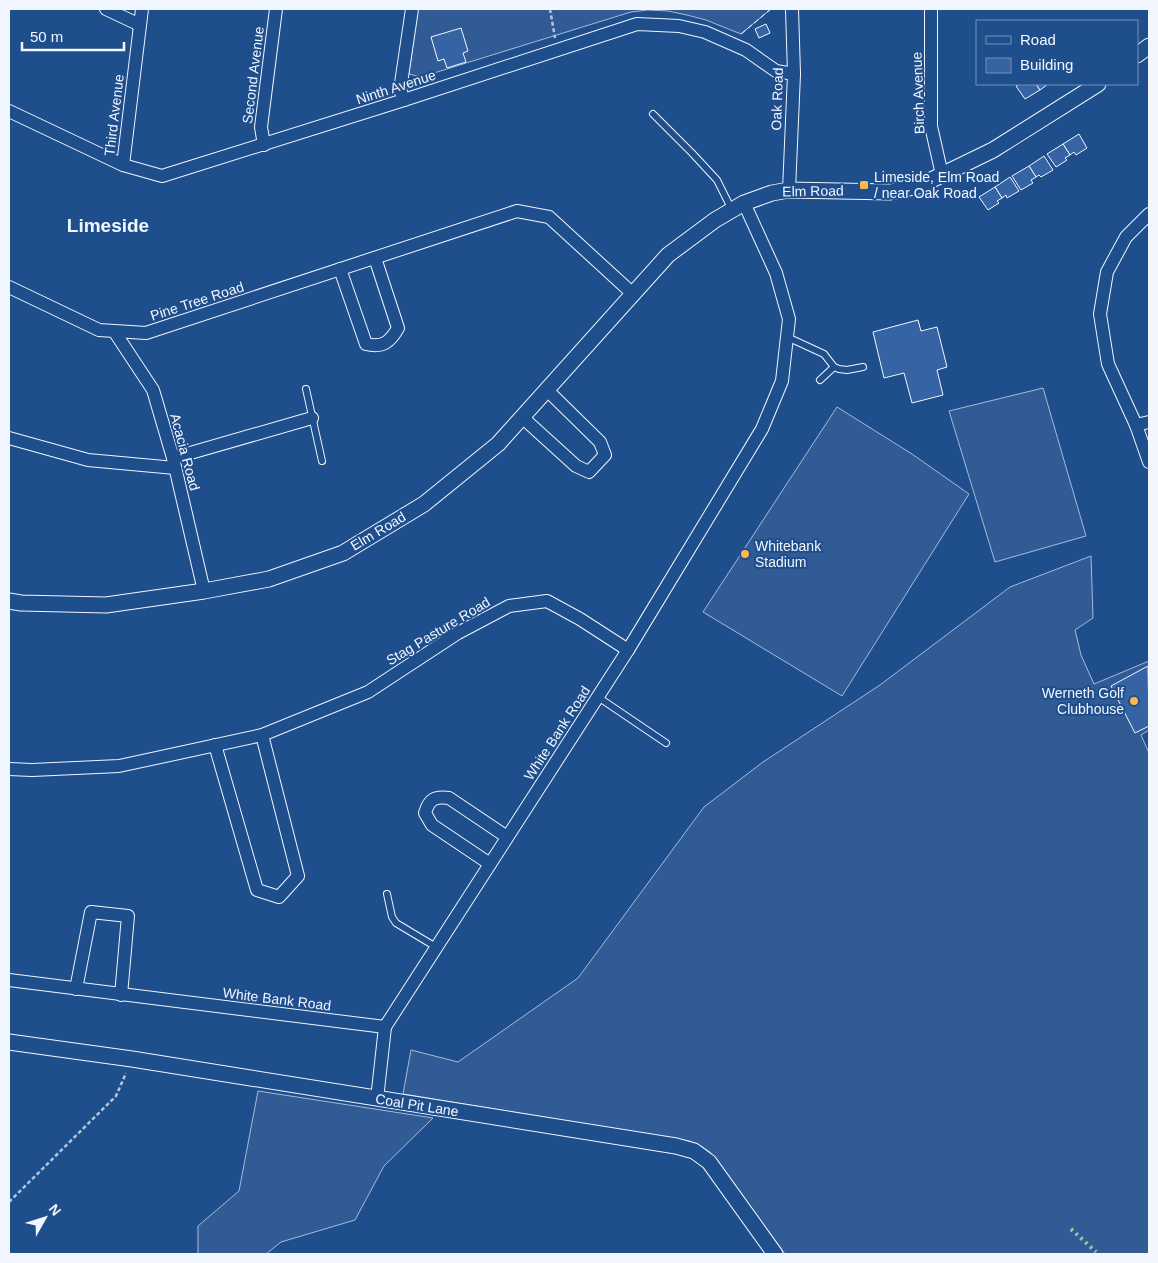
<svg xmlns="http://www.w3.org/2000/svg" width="1158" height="1263" font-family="Helvetica,sans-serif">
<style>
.built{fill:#305b95;stroke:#a8bbd7}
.building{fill:#3563a3;stroke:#f2f6ff}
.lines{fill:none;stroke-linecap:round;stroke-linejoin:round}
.service-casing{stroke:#f2f6ff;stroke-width:8}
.minor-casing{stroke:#f2f6ff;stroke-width:14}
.tertiary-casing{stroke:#f2f6ff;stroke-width:17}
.path{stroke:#b3c4dc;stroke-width:2.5;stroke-dasharray:4 2.5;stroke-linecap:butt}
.service{stroke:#1f4e8c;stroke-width:6}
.minor{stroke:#1f4e8c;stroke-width:12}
.tertiary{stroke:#1f4e8c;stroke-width:15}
.hedge{stroke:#97c8a6;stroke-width:4;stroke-dasharray:2.5 4;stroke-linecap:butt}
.fence{stroke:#f2f6ff;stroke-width:1;stroke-dasharray:6 2.5;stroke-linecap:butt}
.poi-dot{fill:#ffb74d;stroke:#1f4e8c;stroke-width:2}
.labels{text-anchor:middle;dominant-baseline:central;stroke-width:4;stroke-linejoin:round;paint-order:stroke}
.street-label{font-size:14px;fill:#f2f6ff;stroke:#1f4e8c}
.poi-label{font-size:14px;fill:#f2f6ff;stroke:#1f4e8c;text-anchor:start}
.district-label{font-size:19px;font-weight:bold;fill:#f2f6ff;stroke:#1f4e8c}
</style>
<rect width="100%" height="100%" fill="#1f4e8c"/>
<g class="built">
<path d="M418 9H771L741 34 706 20 687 15 668 11 648 10 631 12 421 77 409 74Z"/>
<path d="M1043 388 1086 536 995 562 949 411Z"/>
<path d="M837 407 912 454 969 494 842 696 703 612Z"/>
<path d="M1091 556 1093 618 1075 630 1081 655 1094 684 1149 661V730L1141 735 1149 753V1254H785L710 1152 701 1146 689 1141 403 1094 411 1050 458 1062 578 978 704 807 763 762 880 685 1010 587Z"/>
<path d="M258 1091 433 1118 384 1166 355 1220 281 1242 266 1254H198V1226L239 1191Z"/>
</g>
<g class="building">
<path d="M766 24 770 33 759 38 755 29Z"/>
<path d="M461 28 468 51 463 53 466 62 447 68 444 59 438 61 431 37Z"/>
<path d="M1019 84H1036L1040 90 1025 99 1016 86Z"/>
<path d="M1036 84H1048L1040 90Z"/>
<path d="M1079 134 1087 148 1076 155 1074 152 1070 155 1063 144Z"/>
<path d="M1063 144 1070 155 1065 158 1067 160 1056 167 1047 154Z"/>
<path d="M1044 156 1053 170 1041 177 1039 175 1036 177 1029 166Z"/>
<path d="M1029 166 1036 177 1031 180 1033 183 1021 190 1012 176Z"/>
<path d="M1010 177 1019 191 1007 198 1006 195 1002 198 995 187Z"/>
<path d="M995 187 1002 198 997 201 999 203 988 210 979 197Z"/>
<path d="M918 320 921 331 937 327 947 367 937 370 943 395 912 403 904 373 884 378 873 332Z"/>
<path d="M1148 666 1149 726 1135 733 1111 686Z"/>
</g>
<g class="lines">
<defs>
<g id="service">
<path d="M653 114 692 153 717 180 732 210"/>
<path d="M787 337 824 354 834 367 839 369 847 370 863 367"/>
<path d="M820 380 834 367"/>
<path d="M306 389 322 461"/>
<path d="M598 697 666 743"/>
<path d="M387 894 392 917 396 923 436 947"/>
</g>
<g id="minor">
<path d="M106 9 140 25"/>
<path d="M931 9V126L942 175"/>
<path d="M404 100 400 90 412 9"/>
<path d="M9 111 123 165 162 176 404 100 637 24 679 26 705 32 746 50 776 71 794 74"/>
<path d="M264 145 261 127 276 9"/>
<path d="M123 165 142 9"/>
<path d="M789 190 794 74 792 9"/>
<path d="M1149 214 1126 237 1107 272 1100 314 1108 364 1136 425 1149 462"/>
<path d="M340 269 366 344C383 348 390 342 398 328L375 258"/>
<path d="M9 287 99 330 146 333 517 211 549 217 633 294"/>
<path d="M114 331 153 390 173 458 204 591"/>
<path d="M522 417 576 466 589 472 605 455 600 442 547 390"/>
<path d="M1136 425 1149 422"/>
<path d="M9 438 88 460 175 468"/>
<path d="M173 458 312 418"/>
<path d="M215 745 257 890 279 897 298 876 262 735"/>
<path d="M9 769 32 770 119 766 262 735 368 692 458 633 509 606 547 601 580 619 628 650"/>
<path d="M490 864 432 825 425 813C429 799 435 796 449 798L507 837"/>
<path d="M9 980 385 1027 628 650 762 429 782 381 789 319 776 273 744 203"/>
<path d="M76 989 91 912 128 916 121 995"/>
<path d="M377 1099 385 1027"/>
</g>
<g id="tertiary">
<path d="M1137 55 1149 46"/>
<path d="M9 601 21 603 106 605 204 591 269 579 343 553 424 504 498 444 668 255 715 220 744 203 772 193 789 190 890 192 919 186 993 150 1098 84"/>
<path d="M9 1042 132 1059 676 1146 694 1151 709 1162 775 1254"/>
</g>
</defs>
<use href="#service" class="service-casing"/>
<use href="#minor" class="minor-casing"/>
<use href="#tertiary" class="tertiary-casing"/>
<g class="path">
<path d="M550 9 555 38"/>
<path d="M9 1202 116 1096 126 1073"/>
</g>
<use href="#service" class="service"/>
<use href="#minor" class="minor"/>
<use href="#tertiary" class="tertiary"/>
<path class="hedge" d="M1071 1229 1096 1252"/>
<path class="fence" d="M741 34 771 9"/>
</g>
<g class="poi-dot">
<rect x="859" y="180" width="10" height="10" rx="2.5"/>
<circle cx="745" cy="554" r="5"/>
<circle cx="1134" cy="701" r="5"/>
</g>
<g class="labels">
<g class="street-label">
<text transform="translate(253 75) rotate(-83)">Second Avenue</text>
<text transform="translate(396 87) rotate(-18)">Ninth Avenue</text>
<text transform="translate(918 93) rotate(-92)">Birch Avenue</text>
<text transform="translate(777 99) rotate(-88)">Oak Road</text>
<text transform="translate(114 115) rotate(-83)">Third Avenue</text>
<text transform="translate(813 191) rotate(-1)">Elm Road</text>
<text transform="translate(197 301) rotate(-18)">Pine Tree Road</text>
<text transform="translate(185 452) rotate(75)">Acacia Road</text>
<text transform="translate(378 531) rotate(-31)">Elm Road</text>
<text transform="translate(438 631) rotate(-31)">Stag Pasture Road</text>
<text transform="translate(557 733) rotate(-57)">White Bank Road</text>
<text transform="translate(277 999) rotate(7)">White Bank Road</text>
<text transform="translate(417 1105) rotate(9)">Coal Pit Lane</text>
</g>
<g class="poi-label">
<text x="874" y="177">Limeside, Elm Road<tspan x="874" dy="16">/ near Oak Road</tspan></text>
<text x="755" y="546">Whitebank<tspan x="755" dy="16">Stadium</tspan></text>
<text x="1124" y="693" text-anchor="end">Werneth Golf<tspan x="1124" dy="16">Clubhouse</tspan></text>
</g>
<g class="district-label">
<text x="108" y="225">Limeside</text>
</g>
</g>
<rect width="1158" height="1263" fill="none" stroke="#f2f6ff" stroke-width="20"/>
<rect x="976" y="20" width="162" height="65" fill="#1f4e8c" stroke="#7391ba"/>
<rect x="986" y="36" width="25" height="8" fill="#1f4e8c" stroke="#7391ba"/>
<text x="1020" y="45" font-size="15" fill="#f2f6ff">Road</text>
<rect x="986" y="58" width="25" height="15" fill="#3563a3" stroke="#7391ba"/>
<text x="1020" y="70" font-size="15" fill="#f2f6ff">Building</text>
<g transform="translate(45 1218) rotate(51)" stroke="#1f4e8c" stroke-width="4" paint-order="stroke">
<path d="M0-4L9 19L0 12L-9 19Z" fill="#f2f6ff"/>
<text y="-8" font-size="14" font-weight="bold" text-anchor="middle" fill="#f2f6ff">N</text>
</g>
<path d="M22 42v8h102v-8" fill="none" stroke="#f2f6ff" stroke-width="2.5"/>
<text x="30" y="42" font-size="15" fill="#f2f6ff" stroke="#1f4e8c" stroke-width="4" paint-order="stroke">50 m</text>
</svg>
